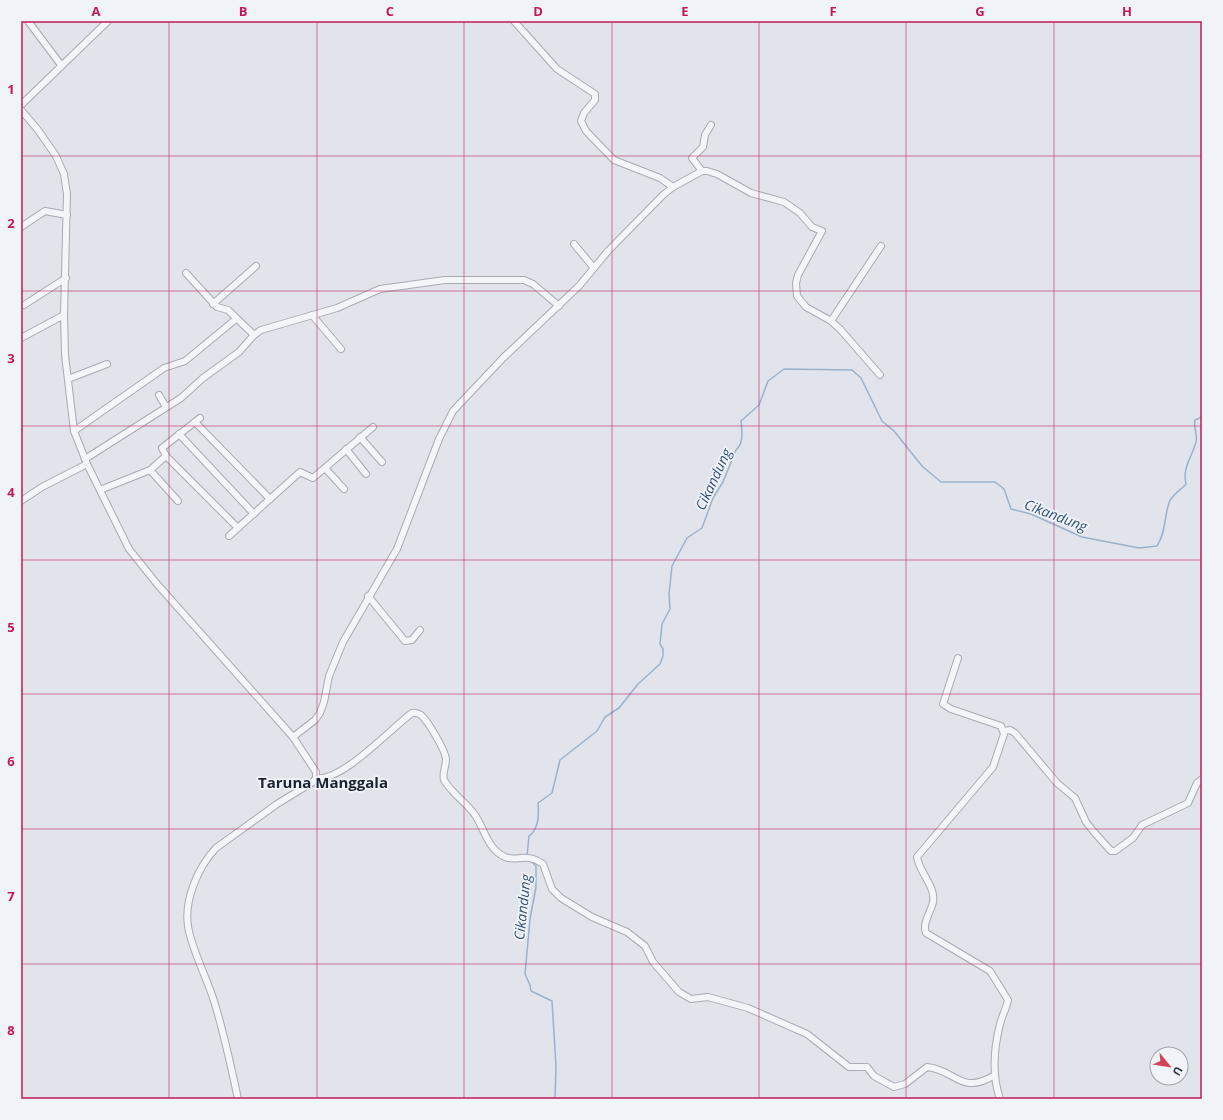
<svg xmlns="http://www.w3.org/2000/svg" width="1223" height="1120" font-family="'Open Sans',sans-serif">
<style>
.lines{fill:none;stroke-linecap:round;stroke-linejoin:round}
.stream{stroke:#9bb2cb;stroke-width:1.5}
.minor-casing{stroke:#a6abb4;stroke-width:8}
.minor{stroke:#f4f5f8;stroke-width:6}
.grid{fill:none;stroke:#c2185b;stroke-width:1;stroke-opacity:0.55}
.labels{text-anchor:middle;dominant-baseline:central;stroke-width:3.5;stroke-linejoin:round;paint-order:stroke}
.water-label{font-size:14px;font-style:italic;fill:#325077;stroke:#f0f3f7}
.quarter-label{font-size:15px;font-weight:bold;fill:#1b2333;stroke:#f0f3f7}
.neatline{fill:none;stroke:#c2185b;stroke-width:1.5}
.grid-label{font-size:13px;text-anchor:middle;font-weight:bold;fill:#c2185b}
</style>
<rect width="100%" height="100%" fill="#e1e4ea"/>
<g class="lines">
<g class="stream">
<path d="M527 856 529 836C539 829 539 814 538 803L552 793 560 760 597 731 605 717 619 708 638 684 660 664 663 656V649L660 644 662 624 670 609 669 594 672 566 687 538 702 528 713 498 723 482 736 450C744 443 742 431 741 421L759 405 768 381 784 369 852 370 861 378 882 421 894 431 922 466 941 482H995L1004 489 1011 509 1031 514 1082 537 1139 548 1157 546C1166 532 1164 518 1169 503 1171 495 1181 490 1186 484 1182 468 1192 457 1196 442 1198 434 1193 428 1195 420L1202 417"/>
<path d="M530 860 536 866V887L530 919 525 974 530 985 531 991 552 1001 556 1066 555 1099"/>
</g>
<defs>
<g id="minor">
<path d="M28 21 61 65"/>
<path d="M514 21 557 69 595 94V100L584 113 581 121 586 131 614 160 660 178 673 187"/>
<path d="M21 105 108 21"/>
<path d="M21 110 38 130 56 156 64 174 67 194 64 315 65 355 74 431 87 464 129 549 157 584 293 737 316 772V778L313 782 277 804 216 848C198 867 184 900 188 926 191 948 207 978 214 1001 224 1033 231 1066 238 1099"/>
<path d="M702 171 692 158 703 147 705 135 711 125"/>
<path d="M21 227 45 211 67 215"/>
<path d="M574 244 594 268"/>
<path d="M186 273 217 307 228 310 254 335"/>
<path d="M213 304 256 266"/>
<path d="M24 305 66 278"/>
<path d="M312 315 341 349"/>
<path d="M831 321 881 246"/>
<path d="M21 338 64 315"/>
<path d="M68 379 107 364"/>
<path d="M159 395 166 407"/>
<path d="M195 422 270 499 229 536"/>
<path d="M74 431 164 368 185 361 236 319"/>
<path d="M179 434 254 514"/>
<path d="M360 437 382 462"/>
<path d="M346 449 366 474"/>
<path d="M166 456 238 528"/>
<path d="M85 459 181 398 203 378 239 352 254 335 261 330 337 308 380 289 445 280H524L533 284 559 306"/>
<path d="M325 468 344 489"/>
<path d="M150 470 166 456 162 448 200 418"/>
<path d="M100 490 150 470 178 501"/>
<path d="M270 499 300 472 313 478 373 427"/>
<path d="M21 501 42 487 87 464"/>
<path d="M368 596 405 641 412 640 420 630"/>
<path d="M958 658 943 704 951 709 1001 726 1004 734 993 767 917 857C919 872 936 887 933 902 931 912 922 923 926 933L990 971 1008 1000C1006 1009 1002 1016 1000 1024 994 1048 992 1076 1000 1099"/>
<path d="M1004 731 1010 730 1015 733 1057 783 1075 798 1086 822 1094 832 1111 851H1115L1133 838 1142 825 1188 803 1197 783 1202 779"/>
<path d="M293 737 315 720 320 713 324 702 329 676 343 642 397 549 439 439 453 411 503 358 579 286 608 251 663 195 673 187 702 171H707L717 174 751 193 784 202 800 213 812 227 822 231 798 275 796 283 797 296 806 307 831 321 840 329 880 375"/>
<path d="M316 778C342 782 390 729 412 713 416 712 418 713 421 715 428 721 445 750 446 759 446 767 442 773 444 780 452 794 466 802 475 815 484 828 488 850 505 857 517 862 526 852 543 864L552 889 561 898 592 917 627 932 645 946 653 962 679 992 691 999 708 997 748 1008 807 1034 849 1067H867L874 1076 894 1087 905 1084 927 1067C957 1070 960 1096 995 1075"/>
</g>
</defs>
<use href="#minor" class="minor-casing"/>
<use href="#minor" class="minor"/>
</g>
<path class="grid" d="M169 21V1099M317 21V1099M464 21V1099M612 21V1099M759 21V1099M906 21V1099M1054 21V1099M21 156H1202M21 291H1202M21 426H1202M21 560H1202M21 694H1202M21 829H1202M21 964H1202"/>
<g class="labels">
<g class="water-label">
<text transform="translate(713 479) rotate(-65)">Cikandung</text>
<text transform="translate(1056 515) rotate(21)">Cikandung</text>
<text transform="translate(522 907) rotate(-84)">Cikandung</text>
</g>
<g class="quarter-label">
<text x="323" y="782">Taruna Manggala</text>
</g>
</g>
<rect width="1223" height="1120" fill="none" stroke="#f0f3f7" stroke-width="44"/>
<g transform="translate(1169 1066) rotate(120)"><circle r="19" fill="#f0f3f7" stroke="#a0a6af"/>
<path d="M0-3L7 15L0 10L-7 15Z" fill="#d24358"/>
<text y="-6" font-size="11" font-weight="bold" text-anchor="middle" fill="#293242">U</text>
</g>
<rect x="22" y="22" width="1179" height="1076" class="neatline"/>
<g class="grid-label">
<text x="96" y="16">A</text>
<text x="243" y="16">B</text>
<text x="390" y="16">C</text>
<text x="538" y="16">D</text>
<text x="685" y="16">E</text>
<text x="833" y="16">F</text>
<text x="980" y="16">G</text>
<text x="1127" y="16">H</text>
<text x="11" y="94">1</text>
<text x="11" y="228">2</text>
<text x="11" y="363">3</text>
<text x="11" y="497">4</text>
<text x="11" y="632">5</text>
<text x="11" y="766">6</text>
<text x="11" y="901">7</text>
<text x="11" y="1035">8</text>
</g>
</svg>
